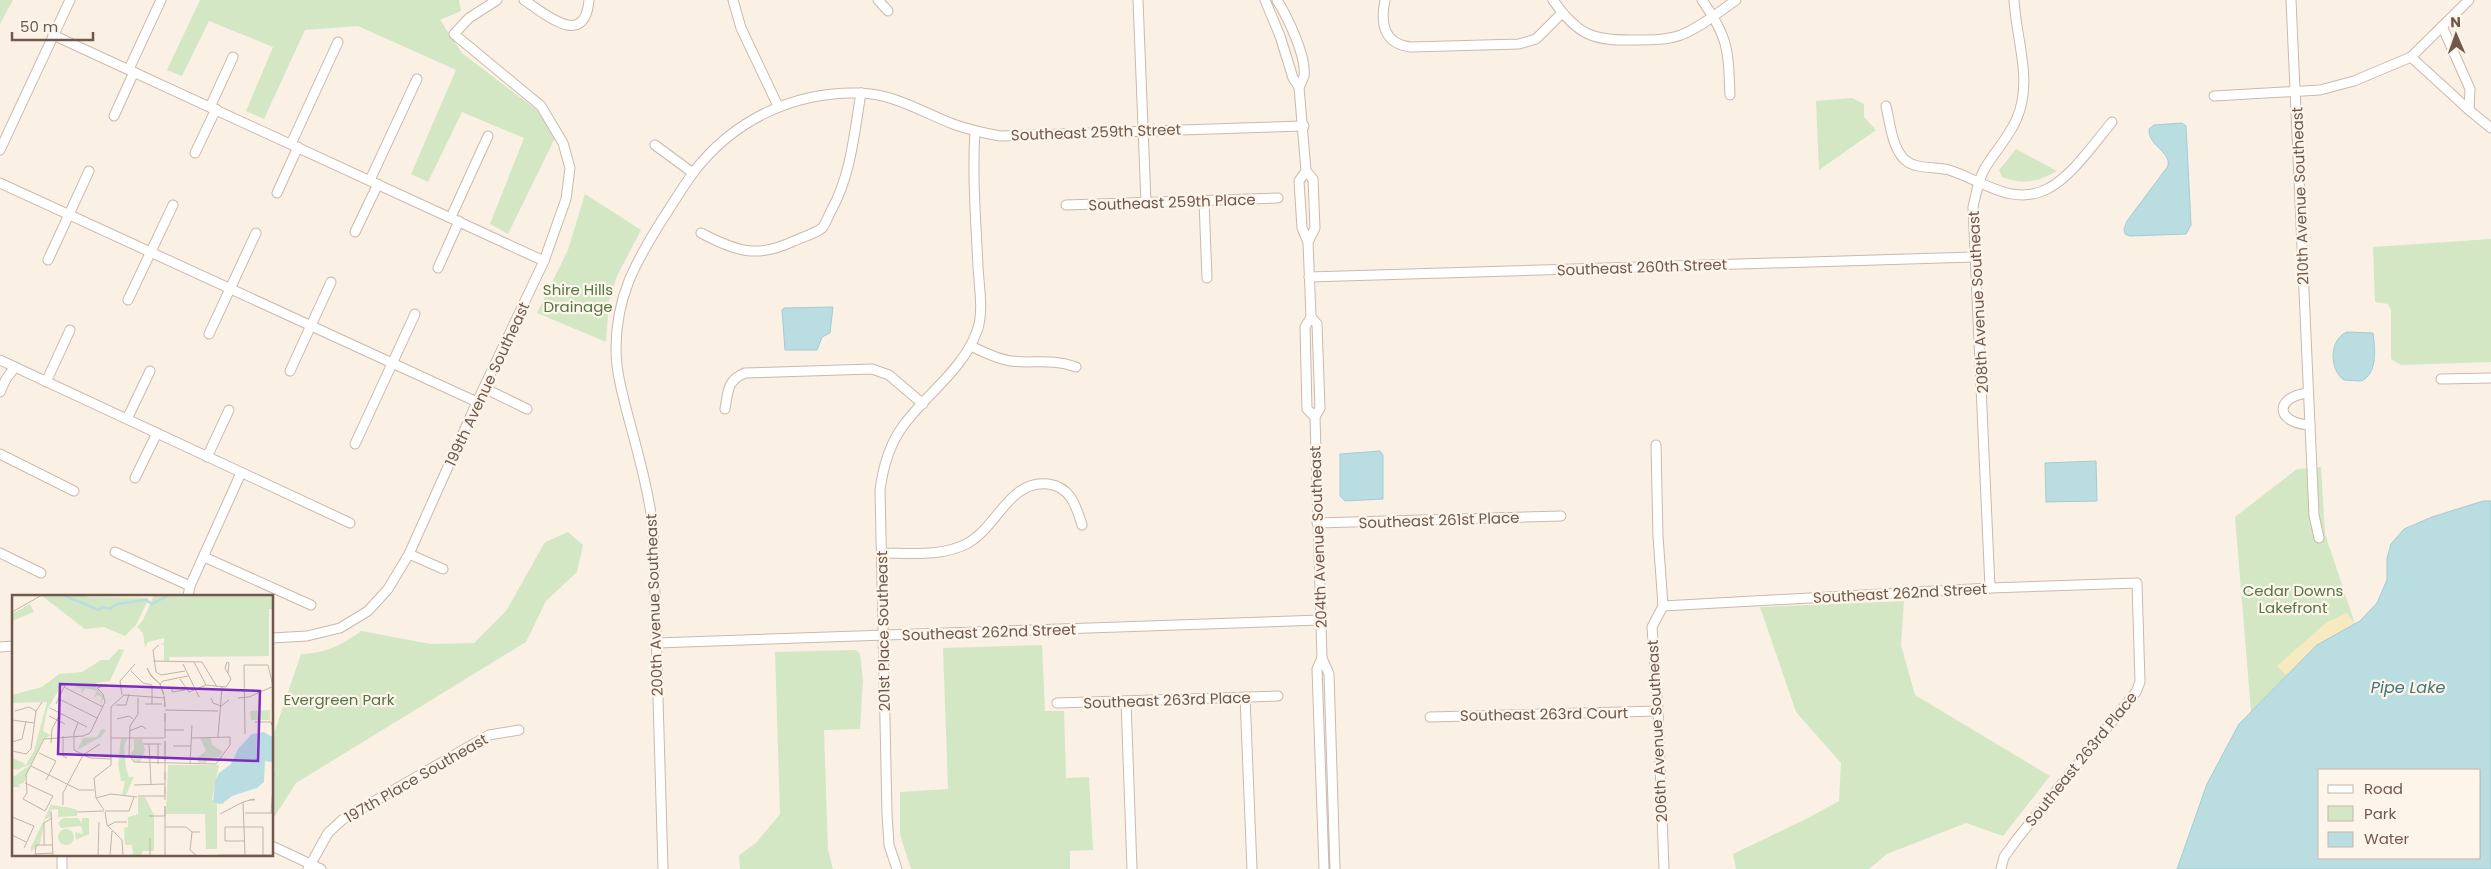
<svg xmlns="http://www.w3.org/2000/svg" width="2491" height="869" font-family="Poppins,sans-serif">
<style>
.green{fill:#d3e7c4}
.sand{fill:#f7eac1}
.water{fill:#badde2;stroke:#a2ccd3;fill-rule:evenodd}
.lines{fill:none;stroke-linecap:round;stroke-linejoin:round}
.minor-casing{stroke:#cbb9ac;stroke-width:11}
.minor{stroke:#fff;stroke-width:9}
.labels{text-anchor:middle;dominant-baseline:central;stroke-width:4.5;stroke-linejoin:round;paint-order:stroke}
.street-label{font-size:15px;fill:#71584c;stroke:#fdf5ea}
.park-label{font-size:15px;fill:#547645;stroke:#fdf5ea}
.water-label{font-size:16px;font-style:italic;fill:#44747c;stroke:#fdf5ea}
.inset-river{fill:none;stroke:#badde2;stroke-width:2.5}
.inset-road{fill:none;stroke:#c3b4a7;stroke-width:1}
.view{fill:#7b2cbf;fill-opacity:0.15;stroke:#7b2cbf;stroke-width:2.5}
.inset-edge{fill:none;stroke:#71584c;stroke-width:2.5}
</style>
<rect width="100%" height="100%" fill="#faf1e4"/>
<g class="green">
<path d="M0 0H13L0 24Z"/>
<path d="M200 0H459L461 11 440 20 462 53 538 111 555 138 508 234 490 224 524 138 462 112 428 182 411 174 456 70 358 26 305 30 264 119 246 111 273 47 209 21 182 76 167 70Z"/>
<path d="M1852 98 1864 104V117L1876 130 1819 170 1816 101Z"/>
<path d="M2016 149 2057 171C2038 182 2023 185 2002 177L1999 170Z"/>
<path d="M585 194 641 230 617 276 609 301 606 342 537 313 568 250Z"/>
<path d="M2491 239V362L2401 365 2391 359V310L2388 304 2375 302 2373 247Z"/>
<path d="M2321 467 2325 534 2355 624 2317 645 2251 712 2235 517 2297 469Z"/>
<path d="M568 532 583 545 577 572 546 601 526 642 296 783 273 819V736L301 654C327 653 340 646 361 631L431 644 474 643 506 611 545 542Z"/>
<path d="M1904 601 1901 645 1915 695 2050 776 2003 836 1966 823 1887 854 1869 869H1736L1733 854 1810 817 1839 801 1841 763 1796 712 1760 607Z"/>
<path d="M1042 645 1045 711H1064L1066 778 1089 777 1093 850 1070 851V869H911L900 835V792L948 789 943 648Z"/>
<path d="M856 650 860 654 863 680 860 729 824 730 828 850 833 869H740L739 855 756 843 780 814 775 652Z"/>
</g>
<path class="sand" d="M2347 613 2355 624 2317 645 2287 676 2277 666 2327 622Z"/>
<g class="water">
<path d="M2182 123 2186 126 2191 225 2186 234 2130 236 2125 234 2124 229 2127 221 2168 166C2171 151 2148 146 2149 129L2154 125Z"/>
<path d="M833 307 830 333 822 337 817 350H785L782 310 784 308Z"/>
<path d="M2347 332 2373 333C2375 348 2378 374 2361 381L2344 380C2329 370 2329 339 2347 332Z"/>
<path d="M1380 451 1383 455V499L1345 501 1340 496V454Z"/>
<path d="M2096 461 2097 501 2046 502 2045 463Z"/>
<path d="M2483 501H2491V869H2177L2207 784 2239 724 2317 645 2360 621 2377 603 2387 580V558L2391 544 2404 529 2432 517ZM2320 770H2480V858H2320Z"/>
</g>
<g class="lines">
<defs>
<g id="minor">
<path d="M524 0C544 13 585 50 589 0"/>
<path d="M733 0 741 28 778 106"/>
<path d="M878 0 888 11"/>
<path d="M1138 0 1146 203"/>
<path d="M1265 0 1280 36 1293 78 1299 87C1301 84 1303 79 1304 76 1307 57 1287 16 1277 0"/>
<path d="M1385 0C1380 24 1384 44 1411 47L1519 44 1536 39 1562 13"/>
<path d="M1553 0C1578 36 1594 41 1636 40 1652 40 1667 40 1681 35 1701 27 1719 12 1736 0"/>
<path d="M1702 0C1729 39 1728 49 1730 95"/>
<path d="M2291 0 2314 515 2319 538"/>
<path d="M53 35 544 261"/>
<path d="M2411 57 2469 110 2470 89 2442 26"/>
<path d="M129 69 161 0"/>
<path d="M1299 87 1306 171 1299 181 1302 228 1308 242 1315 228 1313 179 1306 171"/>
<path d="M2214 96 2320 90 2354 81 2411 57 2469 0"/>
<path d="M1886 106C1890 123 1892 148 1905 160 1917 170 1935 166 1949 170 1982 180 2013 208 2049 188 2072 176 2095 142 2112 122"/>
<path d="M210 107 233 57"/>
<path d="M2469 110 2491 128"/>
<path d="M114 116 134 72"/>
<path d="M291 144 338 42"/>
<path d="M655 145 693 173"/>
<path d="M0 150 70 0"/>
<path d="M195 153 216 109"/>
<path d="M370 180 417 79"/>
<path d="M0 183 477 402"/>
<path d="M277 193 298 147"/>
<path d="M1204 201 1207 278"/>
<path d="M1066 205 1278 198"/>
<path d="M451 217 488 136"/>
<path d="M355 232 378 184"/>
<path d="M701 233C736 251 756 259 794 241 802 237 815 234 822 228 826 224 828 216 831 211 851 175 854 134 861 93"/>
<path d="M1308 242 1311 317"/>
<path d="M48 260 89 171"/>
<path d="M438 268 459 221"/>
<path d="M1309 277 1974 257"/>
<path d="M128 300 173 205"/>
<path d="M209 334 256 233"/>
<path d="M971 346C983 352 997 359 1011 361 1035 364 1051 358 1076 367"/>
<path d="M0 360 350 523"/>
<path d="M290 371 331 282"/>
<path d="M2441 379 2491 378"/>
<path d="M46 382 70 330"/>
<path d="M484 388 527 409"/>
<path d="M0 392 6 379 15 367"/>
<path d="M2308 393C2274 397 2275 423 2310 425"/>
<path d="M725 409C728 392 727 380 745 373L872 369 889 375 923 404"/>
<path d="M1315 417 1307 409 1305 327 1311 317 1317 324 1320 408 1315 417 1322 658"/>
<path d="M127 419 150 371"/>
<path d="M355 444 415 314"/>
<path d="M1656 445 1658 536 1663 606 1652 627 1658 711 1664 869"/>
<path d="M0 454 74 491"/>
<path d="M207 457 229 410"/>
<path d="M135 478 157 433"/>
<path d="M1317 523 1561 516"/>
<path d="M115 552 190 586"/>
<path d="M0 553 41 573"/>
<path d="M881 553C909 553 943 557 968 543 997 527 1010 479 1048 484 1071 487 1076 506 1082 525"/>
<path d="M409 554 443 569"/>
<path d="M204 557 311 605"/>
<path d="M1990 588 1973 207C1976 194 1978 181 1984 170 1994 152 2010 136 2017 118 2033 80 2016 39 2014 0"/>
<path d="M188 596 190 586 241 473"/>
<path d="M1663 606 1990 588 2137 583 2140 682 2136 692 2017 839 2004 857 2001 869"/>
<path d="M272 638 307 636 340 628 368 611 388 589 409 554 477 402 544 261 566 199 570 168 563 143 541 106 454 34 469 18 497 0"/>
<path d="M657 643 1321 620"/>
<path d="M0 647 14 646"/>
<path d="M1245 697 1252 869"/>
<path d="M1126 701 1132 869"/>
<path d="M1057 703 1278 696"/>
<path d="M1430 717 1658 711"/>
<path d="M272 846 321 869"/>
<path d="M62 855V869"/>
<path d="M308 869 328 833 342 820 489 735 519 730"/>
<path d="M663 869 653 527C648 488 637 450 627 412 622 392 616 371 616 349 616 297 635 263 662 220 672 205 682 188 693 173 733 120 794 91 860 93 894 94 922 112 953 124 969 130 984 133 1000 136L1304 126"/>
<path d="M897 869 889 845 887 814 880 490C883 467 889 445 903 426 926 394 963 370 977 331 984 313 979 286 978 267 976 222 972 176 975 131"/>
<path d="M1324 869 1317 669 1322 658 1329 674 1335 869"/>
</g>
</defs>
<use href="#minor" class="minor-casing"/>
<use href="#minor" class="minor"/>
</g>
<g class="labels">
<g class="street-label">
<text transform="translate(1096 132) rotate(-2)">Southeast 259th Street</text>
<text transform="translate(2300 196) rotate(-92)">210th Avenue Southeast</text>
<text transform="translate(1172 202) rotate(-2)">Southeast 259th Place</text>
<text transform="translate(1642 267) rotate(-2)">Southeast 260th Street</text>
<text transform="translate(1978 302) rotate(-93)">208th Avenue Southeast</text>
<text transform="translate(487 384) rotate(-65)">199th Avenue Southeast</text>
<text transform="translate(1439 520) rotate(-2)">Southeast 261st Place</text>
<text transform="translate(1318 537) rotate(-92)">204th Avenue Southeast</text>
<text transform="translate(1900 593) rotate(-3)">Southeast 262nd Street</text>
<text transform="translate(654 605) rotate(-92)">200th Avenue Southeast</text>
<text transform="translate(883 631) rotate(-91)">201st Place Southeast</text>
<text transform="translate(989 632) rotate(-2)">Southeast 262nd Street</text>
<text transform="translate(1167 700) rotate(-2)">Southeast 263rd Place</text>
<text transform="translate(1544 714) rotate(-1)">Southeast 263rd Court</text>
<text transform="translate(1657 731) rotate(-93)">206th Avenue Southeast</text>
<text transform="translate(2081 759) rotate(-51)">Southeast 263rd Place</text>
<text transform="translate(416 778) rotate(-30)">197th Place Southeast</text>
</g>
<g class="park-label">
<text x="578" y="289">Shire Hills<tspan x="578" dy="17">Drainage</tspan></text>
<text x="2293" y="590">Cedar Downs<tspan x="2293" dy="17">Lakefront</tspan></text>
<text x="339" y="699">Evergreen Park</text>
</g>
<g class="water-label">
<text x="2408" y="687">Pipe Lake</text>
</g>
</g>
<g transform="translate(12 595)">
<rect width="261" height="261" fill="#faf1e4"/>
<path d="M75 0V2L137 3 124 30 113 41 92 32 73 34 30 1ZM142 0H261V14H257V61L157 62V66H152V50L148 49 152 48V43L136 47 133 53 131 38 125 32 131 25ZM18 9 22 17 0 26V19ZM107 54 112 55 98 86 85 88 84 93 92 102 88 110 90 102 85 100 81 104 85 96 73 93 69 100 70 94 65 92 62 95 65 89H50L35 115 31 136 39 140 31 145 19 169 5 175 0 173V163L12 168 13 171 22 156 35 107 0 108V100L30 92 47 79 70 77 89 65H97ZM258 115V125H239L238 116ZM90 134 94 135 89 142 65 155 71 143 85 142ZM188 143H199L200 150 211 157 207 162 197 163 194 168H186L185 163 194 156ZM109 144H115L112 151 114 173 117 182H122L114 200H110L113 186H109L106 169ZM122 144H130L133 155 128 168 122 166 118 159 122 155ZM18 170 12 188 6 190 9 192H0V183ZM156 170H207L200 204 205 210V254H194L193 219H154ZM126 202H133L142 220V256H130V261H112L121 259 120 250H113L112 233 116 232V222L126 219ZM39 210 59 213 65 215V221L46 222V214L38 215 39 222 33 224 28 249 19 257V252ZM51 223H66L70 228V223H77V239L64 245 63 237 71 239 69 231 49 233 46 228ZM46 242a8 8 0 1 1 16 0a8 8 0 1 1-16 0Z" fill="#d3e7c4"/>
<path d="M252 137 262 143 261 167 253 166 252 187 245 193 220 201 210 209 201 208 203 186 207 178 219 169 226 154 240 139Z" fill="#badde2"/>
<path class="inset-river" d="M51 0 87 15 90 12 98 14 105 9 134 5 140 9 157 0"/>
<path class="inset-road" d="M0 17 30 0M147 50 141 55 144 77 149 80 173 76M141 66 190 67 205 92M182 67 194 90M171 69 187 102M135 73 139 80 148 89 139 81ZM119 76 131 88 140 90V109M168 84 177 97 194 90M194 90 214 92 219 84 213 73 215 67 217 68 216 78M52 92 91 112M149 92 152 100 148 89 151 86 176 81M160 92V97L173 95M110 100 108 86 123 69M152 101 153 112V107M126 103V119L118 131 117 160 122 167 204 169 218 150V142L180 143M199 103 201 108 209 111 217 105M226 103 237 102 262 91M47 104 85 123M44 109 54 88M133 109H150M104 110H114L117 99M38 113 75 132M153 115 206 116M3 116 17 112 24 116M37 121 53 129M105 124 117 121 121 124M0 125 22 128M243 127H259L262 136M66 128 62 138V155L78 163 99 164M152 135H172M117 136 130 131 134 134M233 139 232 70H256L261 91M51 141V161L55 163M206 142 210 92M99 143H152M153 143V118V126M0 147 10 144 14 126M39 148 40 134 48 119M131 149H149M137 149 139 189M146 149V169M161 151H179M0 156 14 159 19 154 24 116 30 107M27 158 44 166 34 185M153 166V146V177M178 169 180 130M19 171 67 195H82M153 185V177V192M122 190 153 189M126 201H153M84 203 99 199 125 202M11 204 15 198 14 180 32 144 71 141 78 138 93 107 91 99 85 93 95 90H89M11 204 33 216 41 201 13 188M153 205V192V199M231 207 233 260M0 209V230M51 210V198L71 160 88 149M92 215 84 203 82 183 99 170V112L112 100 153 103M39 216 41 261M93 216H117L122 202M65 217 92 216M93 217 95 230 110 245 111 261M233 218H262M259 218 262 178M208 219 231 207 242 204 243 205H237M137 221H153M0 222 22 231 12 253M96 231 103 227H115M153 232H174L180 237H188M180 237 178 255 185 261M0 240 14 247M138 243V261M233 246H213V232H251V261M32 250V228L40 223M23 259 41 258M206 260H262M23 261 24 250H41M86 261 87 227M98 261 100 236M153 261V211V221"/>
<path class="view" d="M48 89 248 96 246 166 46 159Z"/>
<rect width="261" height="261" class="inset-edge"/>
</g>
<rect x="2318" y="769" width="162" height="90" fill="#fdf5ea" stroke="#c5b6ab"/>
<rect x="2328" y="785" width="25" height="8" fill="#ffffff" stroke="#c5b6ab"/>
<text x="2364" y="794" font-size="15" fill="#71584c">Road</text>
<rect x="2328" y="806" width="25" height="15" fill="#d3e7c4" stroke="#c5b6ab"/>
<text x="2364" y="819" font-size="15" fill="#71584c">Park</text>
<rect x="2328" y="832" width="25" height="15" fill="#badde2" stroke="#c5b6ab"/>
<text x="2364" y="844" font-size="15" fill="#71584c">Water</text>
<g transform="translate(2456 35) rotate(358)" stroke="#fdf5ea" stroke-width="4" paint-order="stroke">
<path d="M0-4L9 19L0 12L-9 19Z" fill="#71584c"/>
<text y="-8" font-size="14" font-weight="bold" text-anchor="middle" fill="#71584c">N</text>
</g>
<path d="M12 32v8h81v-8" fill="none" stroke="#71584c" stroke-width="2.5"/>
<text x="20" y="32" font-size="15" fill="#71584c" stroke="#fdf5ea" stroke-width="4" paint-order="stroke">50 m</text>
</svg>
